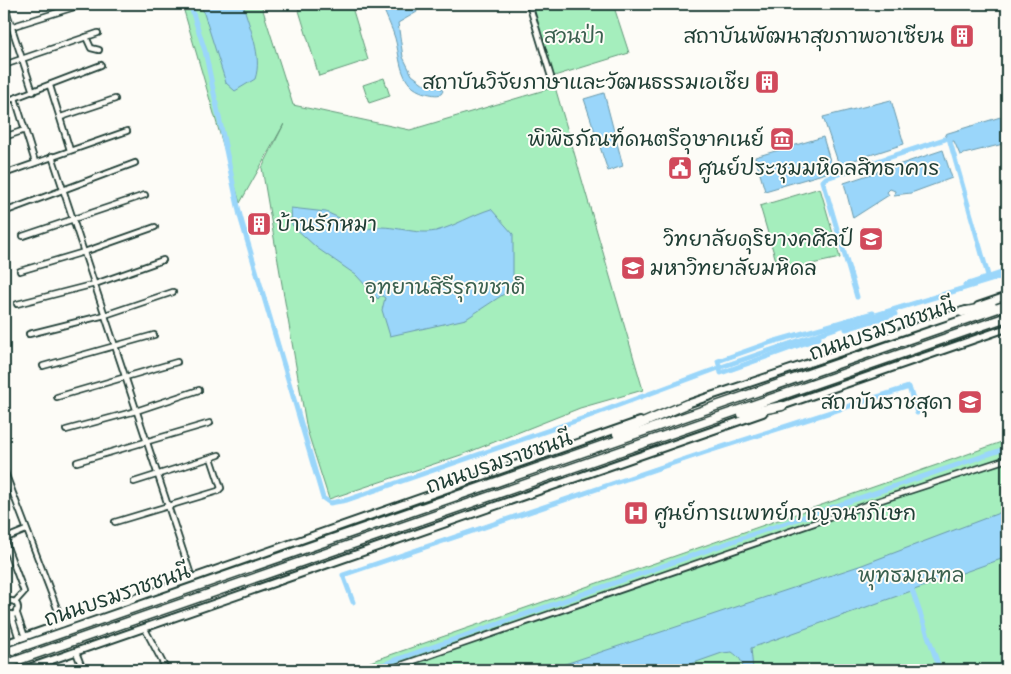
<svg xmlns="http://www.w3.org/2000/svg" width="1011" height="674" font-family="Caveat,'Playpen Sans Thai',sans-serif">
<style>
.green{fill:#a5eebd;stroke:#629678}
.water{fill:#9ad6fa;stroke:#6999ab}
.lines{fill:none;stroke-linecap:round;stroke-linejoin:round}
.canal{stroke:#9ad6fa;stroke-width:5}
.street-casing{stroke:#1f3d34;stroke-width:8}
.secondary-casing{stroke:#1f3d34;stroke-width:10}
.highway-casing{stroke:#1f3d34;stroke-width:11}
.street{stroke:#fdfcf7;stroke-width:4.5}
.secondary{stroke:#fdfcf7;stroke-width:6}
.highway{stroke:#fdfcf7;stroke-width:8}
.labels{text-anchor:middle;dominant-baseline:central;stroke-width:4;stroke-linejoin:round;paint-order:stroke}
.park-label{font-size:21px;fill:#3a604f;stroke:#fdfcf7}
.poi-label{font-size:21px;fill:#1f3d34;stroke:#fdfcf7;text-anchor:end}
.street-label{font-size:21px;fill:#1f3d34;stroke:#fdfcf7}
</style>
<rect width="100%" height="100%" fill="#fdfcf7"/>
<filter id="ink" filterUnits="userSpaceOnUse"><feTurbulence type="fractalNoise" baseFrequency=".02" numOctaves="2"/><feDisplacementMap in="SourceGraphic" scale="10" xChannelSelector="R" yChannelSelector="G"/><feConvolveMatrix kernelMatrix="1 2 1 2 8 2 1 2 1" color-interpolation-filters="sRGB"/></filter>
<g filter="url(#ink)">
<g class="green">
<path d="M182 4H261L293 105 410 130 555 87 643 390 580 408 464 454 329 499 307 430 262 168 284 124 240 203Z"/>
<path d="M297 4H351L368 60 319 76Z"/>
<path d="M529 4H613L629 53 551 77Z"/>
<path d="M384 78 390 96 369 103 363 85Z"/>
<path d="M820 188 840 258 779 271 760 206Z"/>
<path d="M1007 440V670H347L951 460Z"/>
</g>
<g class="water">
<path d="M201 4H243C249 27 263 56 255 79L235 91 226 83Z"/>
<path d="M383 4 415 5 417 12 398 23 403 57 412 75 424 84 441 88 443 91 441 94C436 96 431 94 425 93 399 86 401 60 395 38 392 28 387 18 383 8Z"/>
<path d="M604 93 623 166 608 171 584 99Z"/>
<path d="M891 100 904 144 839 165 823 117Z"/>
<path d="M1007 115V143L960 155 954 141 949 142 945 134Z"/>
<path d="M823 137 833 171 765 191 755 157Z"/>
<path d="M943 150 952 178 911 193 894 195 895 191 890 189 887 192 889 195 853 218 844 183Z"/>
<path d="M291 208 326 212 366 230C386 221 412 236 436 231 455 226 472 215 491 209L513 234V288L466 319 390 336 382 310 385 298 381 295 378 299 356 275 317 248 292 225Z"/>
<path d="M1007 510V557L751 648 753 670H743C743 661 739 657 732 652L722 653 674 670H547L862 565Z"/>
</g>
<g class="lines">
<g class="canal">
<path d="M190 4 205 51 240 216 323 498 330 503 347 500 584 418 724 366 863 319 1007 275"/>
<path d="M949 138 989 279"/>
<path d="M965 285 1007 271"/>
<path d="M857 297 823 181 826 178 945 139"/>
<path d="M846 329 895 314"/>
<path d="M819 338 721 373 718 361 772 342 873 313"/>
<path d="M1004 558 1007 567"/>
<path d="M912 590 940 670"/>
<path d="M353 602 343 575 706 452 909 387 917 413"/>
<path d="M4 669 5 670"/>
<path d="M367 670 762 531 1007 448"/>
</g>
<defs>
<g id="street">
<path d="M4 4 33 92"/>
<path d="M529 4 551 77"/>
<path d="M4 29 84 4"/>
<path d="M86 37 91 48 99 50"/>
<path d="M4 65 98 33"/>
<path d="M50 86 70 150"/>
<path d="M15 98 35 162"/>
<path d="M4 102 101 65"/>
<path d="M61 117 115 99"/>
<path d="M4 137 25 130"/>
<path d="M52 156 192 578"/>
<path d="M4 174 127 131"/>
<path d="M4 212 135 163"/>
<path d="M23 236 145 195"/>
<path d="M20 271 84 252 155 227"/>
<path d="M17 304 95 284 163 260"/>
<path d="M29 334 105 315 173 292"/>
<path d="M43 366 154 335"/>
<path d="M57 397 177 362"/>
<path d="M66 430 136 411 199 390"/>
<path d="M77 462 210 423"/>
<path d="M4 470 63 624"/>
<path d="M134 482 219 455"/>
<path d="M115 522 218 491 221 488 211 458"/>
<path d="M4 539 24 592 15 602"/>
<path d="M4 539 26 530"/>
<circle cx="11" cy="608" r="7"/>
<path d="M16 611 25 637"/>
<path d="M11 614 19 639"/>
<path d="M145 629 165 667 163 670"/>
<path d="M76 652 83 670"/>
<path d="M387 670 878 501 1007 459"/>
</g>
<g id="secondary">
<path d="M978 306 1007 296"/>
<path d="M684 405 966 310"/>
<path d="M779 407 1007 328"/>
<path d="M4 644 640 421"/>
<path d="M23 670 763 413"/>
</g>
<g id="highway">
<path d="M962 312 992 306"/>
<path d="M742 414 782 406"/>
<path d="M617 434 687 404"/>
<path d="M4 653 1007 305"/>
<path d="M4 665 1007 317"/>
</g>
</defs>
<use href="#street" class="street-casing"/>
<use href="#secondary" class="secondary-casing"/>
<use href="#highway" class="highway-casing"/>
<use href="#street" class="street"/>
<use href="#secondary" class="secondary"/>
<use href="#highway" class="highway"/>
</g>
</g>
<defs>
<symbol id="building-square" viewBox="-11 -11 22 22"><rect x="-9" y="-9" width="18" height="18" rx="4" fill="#d1495b" stroke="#fdfcf7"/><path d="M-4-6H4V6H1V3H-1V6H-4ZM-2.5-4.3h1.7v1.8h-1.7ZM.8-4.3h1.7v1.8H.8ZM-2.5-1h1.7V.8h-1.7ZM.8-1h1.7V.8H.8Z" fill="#fff"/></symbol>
<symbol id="museum-square" viewBox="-11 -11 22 22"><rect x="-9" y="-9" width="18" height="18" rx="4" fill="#d1495b" stroke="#fdfcf7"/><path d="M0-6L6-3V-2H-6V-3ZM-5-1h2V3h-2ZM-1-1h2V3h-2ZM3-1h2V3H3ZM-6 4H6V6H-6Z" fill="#fff"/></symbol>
<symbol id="civic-square" viewBox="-11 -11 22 22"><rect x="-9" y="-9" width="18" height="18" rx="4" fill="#d1495b" stroke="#fdfcf7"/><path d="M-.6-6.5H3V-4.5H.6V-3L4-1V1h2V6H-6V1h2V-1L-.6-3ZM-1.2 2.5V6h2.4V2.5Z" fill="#fff"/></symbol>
<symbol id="university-square" viewBox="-11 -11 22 22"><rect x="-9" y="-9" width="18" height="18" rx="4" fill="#d1495b" stroke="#fdfcf7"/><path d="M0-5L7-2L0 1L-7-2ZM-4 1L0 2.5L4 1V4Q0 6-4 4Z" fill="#fff"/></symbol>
<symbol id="hospital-square" viewBox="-11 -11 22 22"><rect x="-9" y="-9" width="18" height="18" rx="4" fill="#d1495b" stroke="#fdfcf7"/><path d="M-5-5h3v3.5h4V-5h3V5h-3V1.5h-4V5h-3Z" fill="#fff"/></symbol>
</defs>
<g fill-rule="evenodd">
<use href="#building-square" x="948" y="22" width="28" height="28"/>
<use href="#building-square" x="753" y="68" width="28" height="28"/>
<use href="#museum-square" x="768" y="125" width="28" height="28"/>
<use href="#civic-square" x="666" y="154" width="28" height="28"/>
<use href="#building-square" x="245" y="210" width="28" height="28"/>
<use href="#university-square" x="857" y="225" width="28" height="28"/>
<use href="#university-square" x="619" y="254" width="28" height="28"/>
<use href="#university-square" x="956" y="388" width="28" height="28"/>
<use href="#hospital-square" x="622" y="499" width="28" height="28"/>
</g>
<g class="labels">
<g class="park-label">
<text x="574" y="36">สวนป่า</text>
<text x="445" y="287">อุทยานสิรีรุกขชาติ</text>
<text x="911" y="575">พุทธมณฑล</text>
</g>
<g class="poi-label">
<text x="944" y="36">สถาบันพัฒนาสุขภาพอาเซียน</text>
<text x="750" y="82">สถาบันวิจัยภาษาและวัฒนธรรมเอเชีย</text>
<text x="764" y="139">พิพิธภัณฑ์ดนตรีอุษาคเนย์</text>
<text x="698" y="168" text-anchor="start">ศูนย์ประชุมมหิดลสิทธาคาร</text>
<text x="276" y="224" text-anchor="start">บ้านรักหมา</text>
<text x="854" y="239">วิทยาลัยดุริยางคศิลป์</text>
<text x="650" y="268" text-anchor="start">มหาวิทยาลัยมหิดล</text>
<text x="952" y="402">สถาบันราชสุดา</text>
<text x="654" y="513" text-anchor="start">ศูนย์การแพทย์กาญจนาภิเษก</text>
</g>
<g class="street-label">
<text transform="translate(882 329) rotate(-19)">ถนนบรมราชชนนี</text>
<text transform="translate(499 462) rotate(-19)">ถนนบรมราชชนนี</text>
<text transform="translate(117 595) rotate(-19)">ถนนบรมราชชนนี</text>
</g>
</g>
<rect width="1011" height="674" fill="none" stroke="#fdfcf7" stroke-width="20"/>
<rect x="10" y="10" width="991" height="654" fill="none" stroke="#1f3d34" stroke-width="2" filter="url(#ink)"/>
</svg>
